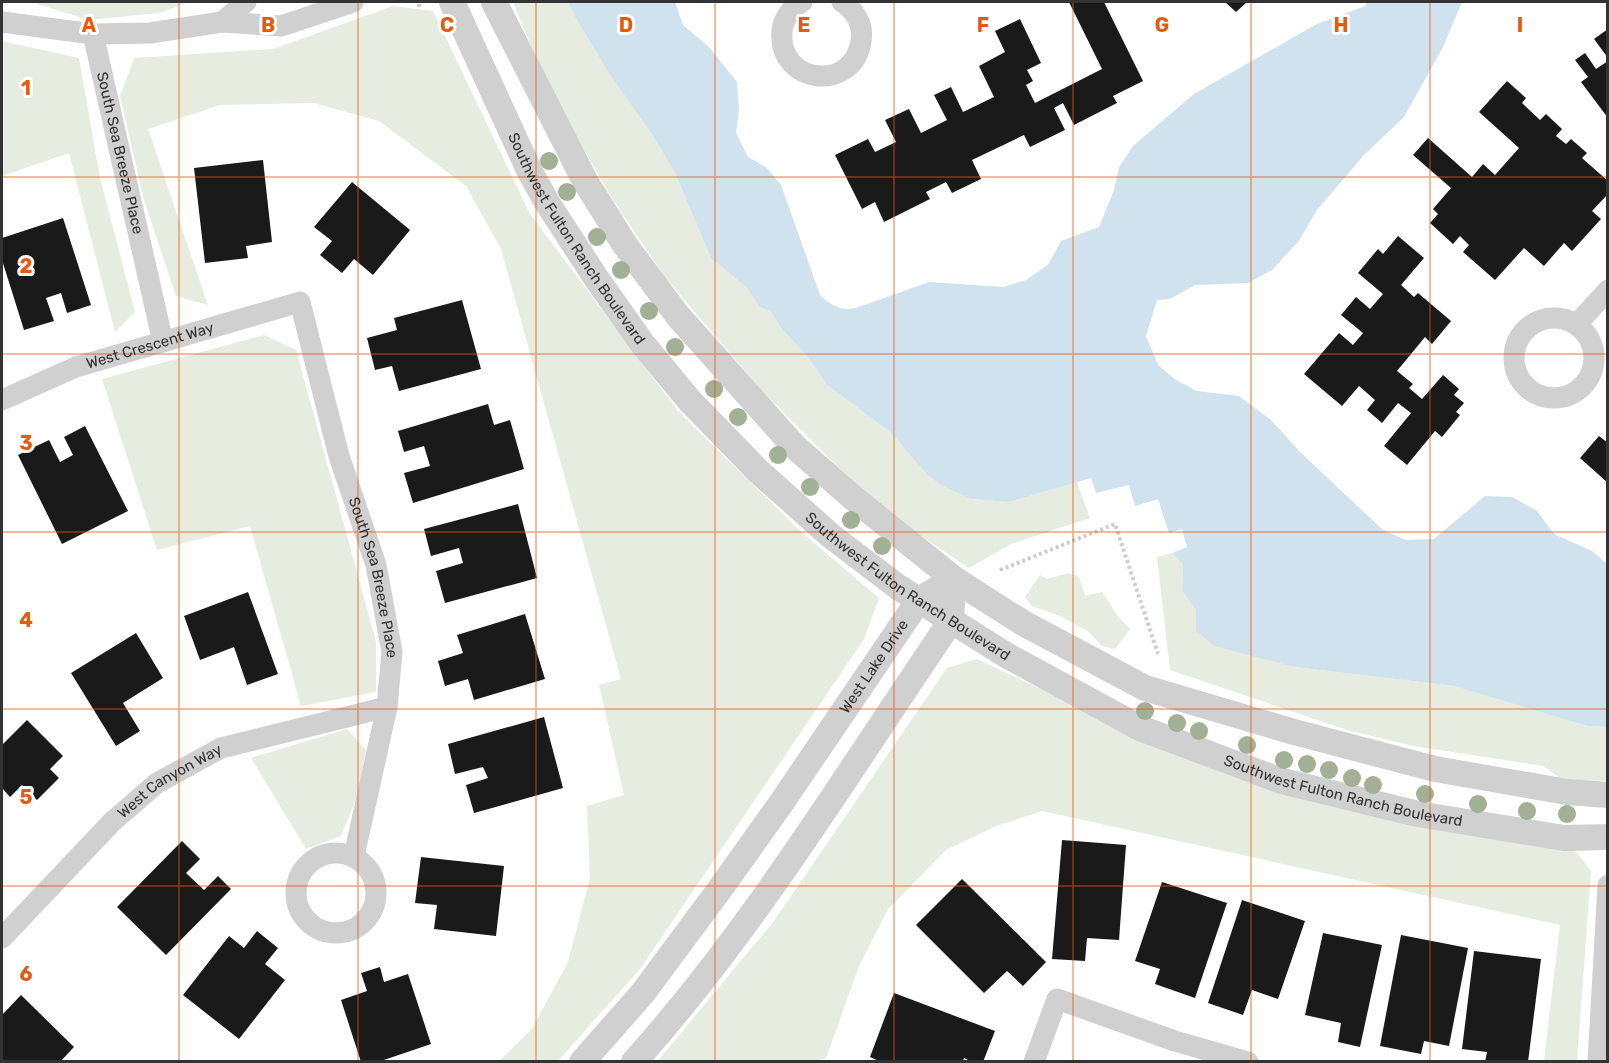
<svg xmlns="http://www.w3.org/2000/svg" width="1609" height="1063" font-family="Rubik,sans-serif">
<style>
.green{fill:#e6ecdf}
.water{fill:#cfe2ee}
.building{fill:#1a1a1a}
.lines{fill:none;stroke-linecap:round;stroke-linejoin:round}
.path{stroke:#cdcdcd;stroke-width:4;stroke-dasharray:3 3;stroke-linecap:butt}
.minor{stroke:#d0d0d0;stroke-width:21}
.tertiary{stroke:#d0d0d0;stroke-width:26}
.tree{fill:#a2b095}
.grid{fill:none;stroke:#e8590c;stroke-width:1.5;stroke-opacity:0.55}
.labels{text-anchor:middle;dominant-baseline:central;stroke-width:6;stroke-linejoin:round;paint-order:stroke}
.street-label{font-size:15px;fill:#333;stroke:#fff}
.grid-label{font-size:20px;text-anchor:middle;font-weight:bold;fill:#e8590c;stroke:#fff;stroke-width:6;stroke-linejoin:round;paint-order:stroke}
</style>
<rect width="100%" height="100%" fill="#fff"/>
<g class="green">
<path d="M31 2H189L159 13 89 20Z"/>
<path d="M513 2H568L574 15 610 75 653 136 675 173 711 258 747 288 760 307 772 313 781 328 807 356 827 385 890 432 902 446 971 499 1009 502 1077 482 1090 518 1011 544 969 568 902 523 844 473 763 392 665 277 611 197 569 124 532 48Z"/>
<path d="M393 6 433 11 530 214 678 411 800 531 879 598 864 639 640 969 558 1061H499L532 1029 568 962 590 878 587 806 624 795 599 685 621 679 501 249 466 186 379 121 314 103 220 105 148 129 208 305 176 296 144 200 120 96 134 58 273 49Z"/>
<path d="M2 41 79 58 100 178 135 312 115 332 69 153 2 176Z"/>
<path d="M264 335 296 350 376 642V692L301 706 250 526 157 550 102 379Z"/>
<path d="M1172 553 1183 564 1182 591 1196 610V631L1295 667 1454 686 1587 726 1607 727V781L1562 780 1544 766 1413 746 1347 730 1170 670 1157 557Z"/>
<path d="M1069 573 1079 577 1085 596 1102 592 1117 615 1130 629 1115 649 1102 646 1089 632 1060 616 1032 606 1025 597 1040 575 1047 579Z"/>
<path d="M977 659 1175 752 1573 848 1591 871 1577 1061H1544L1560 925 1042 811 996 826 946 850 888 909 859 966 826 1058 811 1062H657L774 921 947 668Z"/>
<path d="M347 729 366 750 358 794 341 836 306 849 251 758Z"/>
</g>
<path class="water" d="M568 2H675L683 25 709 47 737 82 739 110 736 133 748 157 767 168 781 185 820 295C832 306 840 311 856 308L929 282 1003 287 1026 280 1048 265 1061 241 1099 227 1114 190 1119 167 1133 146 1194 94 1317 24 1365 6 1367 2H1465L1461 4 1443 47 1404 117 1364 155 1317 210 1298 242 1272 270 1248 283 1195 285 1170 299 1157 300 1146 336 1158 365 1176 380 1197 391 1239 396 1271 420 1300 452 1383 530 1406 540 1434 539 1485 496 1512 497 1537 511 1554 534 1592 551 1607 564V727L1587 726 1454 686 1295 667 1214 646 1196 631V610L1182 591 1183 564 1172 553 1187 547 1182 529 1169 533 1158 499 1135 506 1129 485 1096 493 1091 478 1009 502 971 499 941 485 928 475 890 432 827 385 807 356 781 328 772 313 760 307 747 288 711 258 675 173 653 136 610 75 574 15Z"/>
<g class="building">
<path d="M1069 2H1104L1143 81 1113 96 1117 103 1074 125 1063 103 1054 108 1065 130 1030 147 1024 135 972 160 981 179 952 193 946 182 926 192 930 199 884 222 875 202 862 209 835 155 868 139 875 152 896 142 885 120 909 109 921 133 947 120 934 95 951 87 963 112 994 97 979 66 1005 52 995 31 1020 19 1041 63 1027 70 1033 81 1026 85 1035 103 1102 69Z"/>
<path d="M1225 2H1247L1236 12Z"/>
<path d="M1608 29V58L1594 39Z"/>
<path d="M1585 53 1596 69 1608 61V118L1581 82 1588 77 1575 60Z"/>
<path d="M1507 81 1526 98 1522 103 1540 120 1546 114 1562 129 1556 136 1566 144 1571 139 1587 153 1582 158 1608 181V194L1592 211 1601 219 1572 251 1564 243 1544 266 1524 248 1495 280 1463 252 1469 245 1460 236 1453 244 1430 223 1438 214 1433 209 1451 188 1413 155 1428 138 1472 177 1483 164 1495 175 1519 148 1479 112Z"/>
<path d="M263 160 272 242 246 246 248 258 205 263 194 168Z"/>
<path d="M352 182 410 230 373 275 354 259 342 273 320 255 332 241 314 227Z"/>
<path d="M63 218 91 305 67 313 61 293 46 298 54 321 24 330 2 260V238Z"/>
<path d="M1398 236 1424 258 1401 285 1414 297 1418 293 1451 321 1432 344 1425 337 1397 371 1413 384 1409 388 1422 399 1443 375 1459 389 1454 395 1464 403 1456 412 1460 415 1442 437 1435 431 1407 465 1384 446 1411 413 1398 403 1382 423 1367 410 1375 400 1359 386 1342 406 1304 374 1339 333 1353 345 1363 333 1341 315 1356 297 1370 309 1383 294 1358 273 1378 249 1383 254Z"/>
<path d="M462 300 481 369 399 391 392 366 375 370 367 338 397 330 394 318Z"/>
<path d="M488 404 494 425 510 420 524 469 413 503 404 473 430 466 424 446 404 452 398 431Z"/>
<path d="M85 426 128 511 62 544 18 455 49 440 60 462 73 455 64 437Z"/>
<path d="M1599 436 1608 443V483L1580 458Z"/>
<path d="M518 504 537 578 445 603 436 571 463 563 459 548 431 556 424 529Z"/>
<path d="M248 592 278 674 247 685 234 647 200 660 184 616Z"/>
<path d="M525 614 545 679 474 700 468 679 445 686 438 661 463 653 457 635Z"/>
<path d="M136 633 163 678 123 703 140 731 116 746 71 673Z"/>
<path d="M544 717 563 788 474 813 466 785 488 778 483 767 455 774 448 744Z"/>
<path d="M27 720 63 756 50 769 59 778 37 800 22 785 10 797 2 788V745Z"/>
<path d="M1062 840 1126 845 1119 940 1087 938 1085 961 1052 959Z"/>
<path d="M182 841 200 859 186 873 204 890 218 876 231 889 166 955 117 907Z"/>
<path d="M421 857 504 866 496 936 434 929 437 905 415 903Z"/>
<path d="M962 879 1046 962 1023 986 1007 971 984 993 916 925Z"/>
<path d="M1162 882 1227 903 1195 998 1155 984 1160 969 1135 961Z"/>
<path d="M1242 900 1305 921 1278 999 1252 990 1243 1015 1208 1003Z"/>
<path d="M257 931 278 948 265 964 285 980 239 1039 183 995 229 936 244 948Z"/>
<path d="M1323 933 1382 945 1360 1047 1338 1042 1341 1023 1305 1015Z"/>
<path d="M1401 935 1468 948 1449 1046 1424 1041 1421 1054 1380 1046Z"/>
<path d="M1474 951 1541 959 1528 1062H1485L1487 1052 1462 1049Z"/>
<path d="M380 967 384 982 408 974 431 1044 378 1062H361L341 1000 367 991 361 973Z"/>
<path d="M894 993 995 1031 983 1062H972L964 1058 963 1062H881L870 1057Z"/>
<path d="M21 995 74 1047 60 1062H2V1015Z"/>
</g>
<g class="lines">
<g class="path">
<path d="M419 7V2"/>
<path d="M1000 570 1115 524 1158 654"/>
</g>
<g class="minor">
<path d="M802 2C791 8 783 19 782 31 777 85 854 93 861 41 864 25 855 10 842 2"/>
<path d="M2 22 93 34 150 33 222 22 281 26 353 2"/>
<path d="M222 22 246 2"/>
<path id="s1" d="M93 34 163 342"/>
<circle cx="1554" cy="358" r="40"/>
<path d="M1577 324 1608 290"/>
<path id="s2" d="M2 400 76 367 300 302 339 456 376 565 392 652 387 707 354 856"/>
<circle cx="336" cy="893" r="40"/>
<path id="s3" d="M2 938 112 822 157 783 221 748 387 707"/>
<path d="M1034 1062 1057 999 1175 1041 1248 1062"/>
<path d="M1598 1062 1608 885"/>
</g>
<g class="tertiary">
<path id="s4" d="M452 2 530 172 548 204 596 278 642 343 689 400 758 471 831 536 898 587 1006 655 1140 728 1282 781 1418 814 1564 838 1608 837"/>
<path d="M494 2 585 181 625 245 678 316 794 446 852 497 954 579 1023 623 1145 688 1294 732 1435 769 1567 792 1608 795"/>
<path id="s5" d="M582 1062 642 994 720 889 782 802 919 600 954 579"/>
<path d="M634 1062C755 927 849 770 951 621L952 603"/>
</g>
</g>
<g class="tree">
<circle cx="549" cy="161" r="9"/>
<circle cx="567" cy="192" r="9"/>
<circle cx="597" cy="237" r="9"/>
<circle cx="621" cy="270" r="9"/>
<circle cx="649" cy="311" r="9"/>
<circle cx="675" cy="347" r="9"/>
<circle cx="714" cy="389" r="9"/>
<circle cx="738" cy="417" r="9"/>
<circle cx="778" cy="455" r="9"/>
<circle cx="810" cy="487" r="9"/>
<circle cx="851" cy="520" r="9"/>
<circle cx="882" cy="546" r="9"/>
<circle cx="1145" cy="711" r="9"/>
<circle cx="1177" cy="723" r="9"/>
<circle cx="1199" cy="731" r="9"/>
<circle cx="1247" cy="745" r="9"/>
<circle cx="1284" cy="760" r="9"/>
<circle cx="1307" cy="764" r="9"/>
<circle cx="1329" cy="770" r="9"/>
<circle cx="1352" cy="778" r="9"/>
<circle cx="1373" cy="785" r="9"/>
<circle cx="1425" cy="794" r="9"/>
<circle cx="1478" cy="804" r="9"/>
<circle cx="1527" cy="811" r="9"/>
<circle cx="1567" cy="814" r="9"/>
</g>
<path class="grid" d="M179 2V1062M358 2V1062M536 2V1062M715 2V1062M894 2V1062M1073 2V1062M1251 2V1062M1430 2V1062M2 177H1608M2 354H1608M2 532H1608M2 709H1608M2 886H1608"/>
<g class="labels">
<g class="street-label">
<text stroke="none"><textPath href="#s1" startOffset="122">South Sea Breeze Place</textPath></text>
<text stroke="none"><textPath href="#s4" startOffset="268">Southwest Fulton Ranch Boulevard</textPath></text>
<text stroke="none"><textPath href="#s2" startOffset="158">West Crescent Way</textPath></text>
<text stroke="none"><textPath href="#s2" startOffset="600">South Sea Breeze Place</textPath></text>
<text stroke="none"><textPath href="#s4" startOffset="754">Southwest Fulton Ranch Boulevard</textPath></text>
<text stroke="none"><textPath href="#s5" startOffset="492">West Lake Drive</textPath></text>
<text stroke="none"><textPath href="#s3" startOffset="231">West Canyon Way</textPath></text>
<text stroke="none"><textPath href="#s4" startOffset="1240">Southwest Fulton Ranch Boulevard</textPath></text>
</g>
</g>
<g class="grid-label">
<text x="89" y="32">A</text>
<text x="268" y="32">B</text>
<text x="447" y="32">C</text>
<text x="626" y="32">D</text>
<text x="804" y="32">E</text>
<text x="983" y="32">F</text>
<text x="1162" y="32">G</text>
<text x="1341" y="32">H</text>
<text x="1520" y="32">I</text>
<text x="26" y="95">1</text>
<text x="26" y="273">2</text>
<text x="26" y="450">3</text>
<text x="26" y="627">4</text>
<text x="26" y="804">5</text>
<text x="26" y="981">6</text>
</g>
<rect width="1609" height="1063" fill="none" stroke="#333333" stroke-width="6"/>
</svg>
